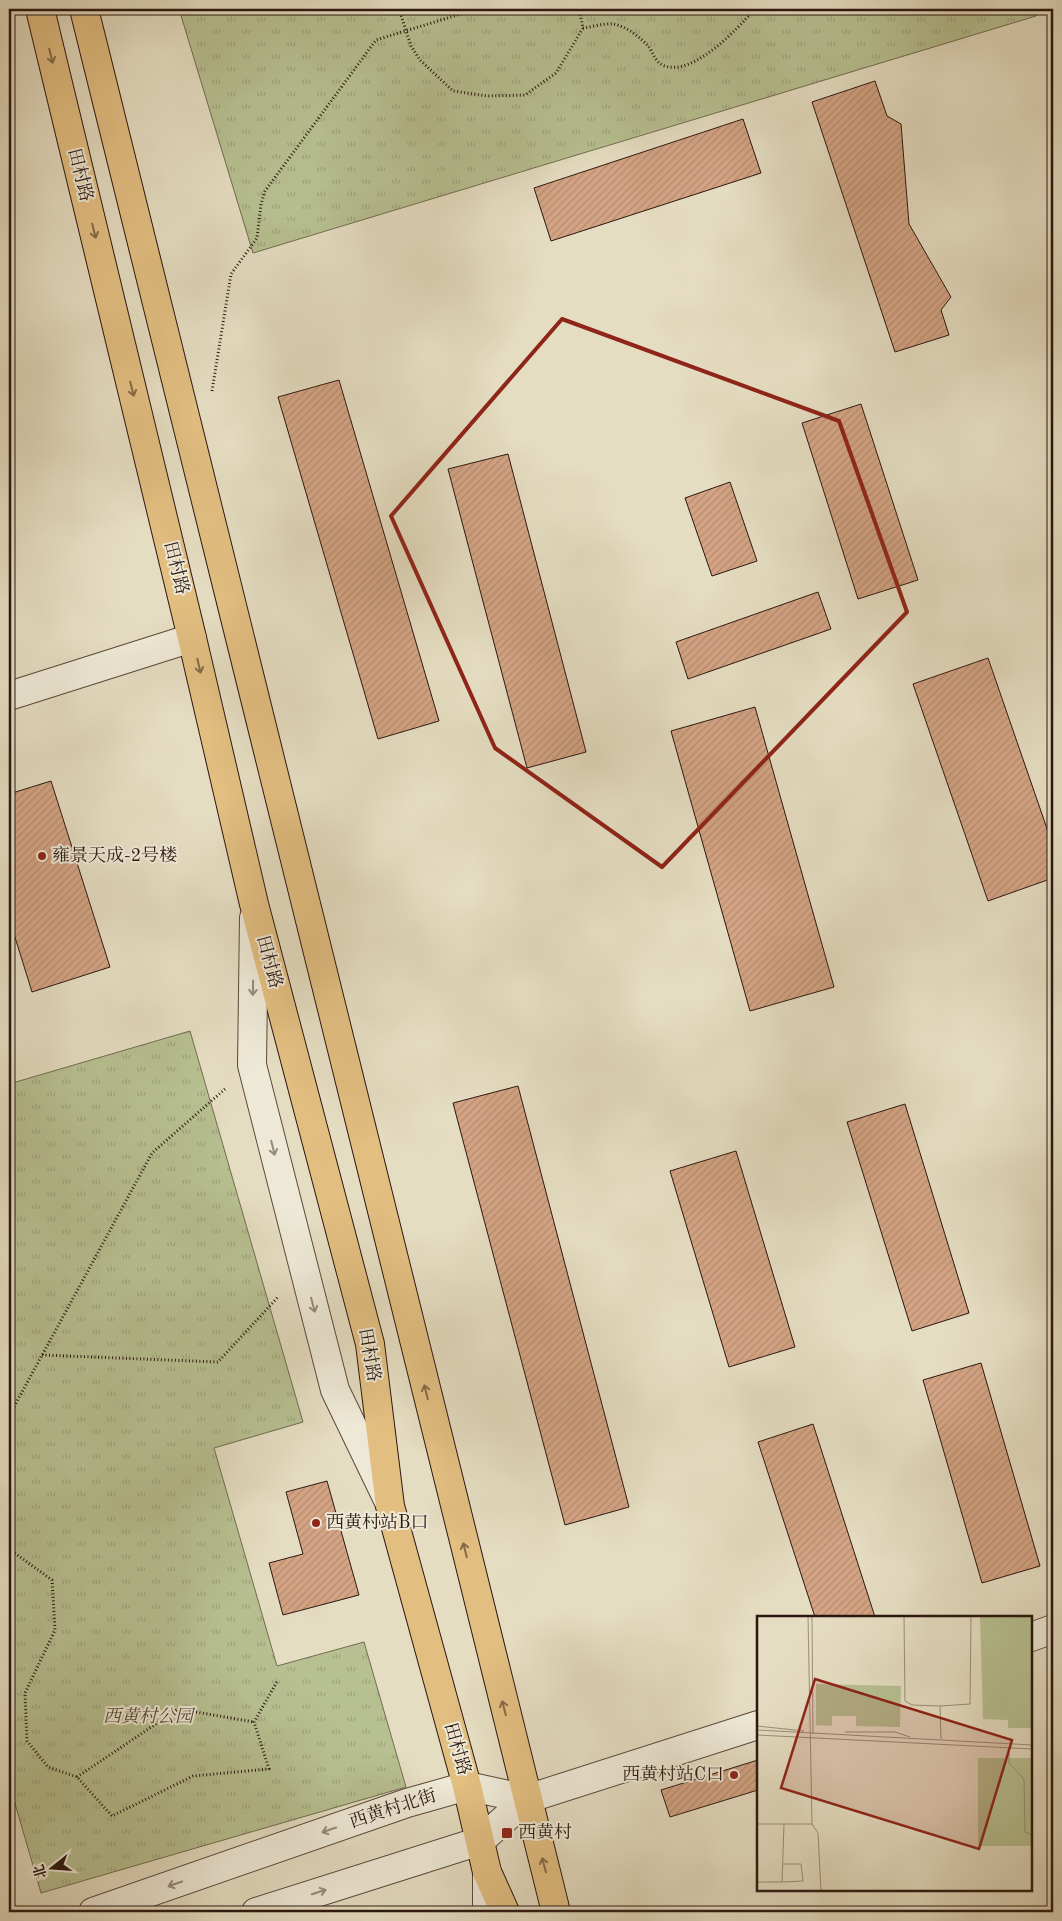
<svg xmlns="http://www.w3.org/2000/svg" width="1062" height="1921" font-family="'Old Standard TT','Noto Serif SC',serif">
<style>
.park{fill:url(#park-tufts);stroke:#716c50}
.building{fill:url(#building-hatch);stroke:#2b170f}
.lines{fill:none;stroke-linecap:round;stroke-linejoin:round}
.minor-casing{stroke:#5a483c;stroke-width:30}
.major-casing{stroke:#2b170f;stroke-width:30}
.path{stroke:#2b170f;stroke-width:3;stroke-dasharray:1 2.5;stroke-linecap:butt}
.minor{stroke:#eee9d7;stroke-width:28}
.major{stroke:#e2be81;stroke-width:28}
.oneway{stroke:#866a48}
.oneway2{stroke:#968a7d}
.marked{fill:none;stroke:#8f2418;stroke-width:4;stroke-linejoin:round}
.poi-dot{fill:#8f2418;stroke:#eee9d7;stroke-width:2}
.labels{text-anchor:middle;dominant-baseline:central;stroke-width:4;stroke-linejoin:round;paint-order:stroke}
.street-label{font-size:18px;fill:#2b170f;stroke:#eee9d7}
.poi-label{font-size:18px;fill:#2b170f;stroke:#eee9d7;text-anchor:start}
.park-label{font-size:18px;font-style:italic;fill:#554a36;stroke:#eee9d7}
.inset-road{fill:none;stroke:#9b8e7a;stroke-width:1}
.view{fill:#8f2418;fill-opacity:0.15;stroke:#8f2418;stroke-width:2.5}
.inset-edge{fill:none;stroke:#2b170f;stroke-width:2.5}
</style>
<defs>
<pattern id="park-tufts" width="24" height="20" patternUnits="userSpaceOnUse" patternTransform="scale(1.25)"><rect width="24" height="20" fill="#b7c091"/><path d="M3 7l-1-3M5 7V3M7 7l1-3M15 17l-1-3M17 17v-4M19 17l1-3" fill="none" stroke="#9ea47c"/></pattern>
<pattern id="building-hatch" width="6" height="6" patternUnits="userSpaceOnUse" patternTransform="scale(1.25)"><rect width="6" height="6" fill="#d4a484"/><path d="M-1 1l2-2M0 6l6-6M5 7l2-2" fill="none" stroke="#b68c71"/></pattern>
</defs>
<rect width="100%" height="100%" fill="#e5ddc2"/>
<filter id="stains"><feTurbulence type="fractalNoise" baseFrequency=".004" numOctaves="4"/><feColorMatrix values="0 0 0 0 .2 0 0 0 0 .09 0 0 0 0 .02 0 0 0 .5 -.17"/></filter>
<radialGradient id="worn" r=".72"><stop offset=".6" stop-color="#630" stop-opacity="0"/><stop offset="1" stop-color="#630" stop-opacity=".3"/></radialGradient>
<g class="park">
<path d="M179 9H1034L1036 16 253 253Z"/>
<path d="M190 1031 303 1422 214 1448 277 1666 364 1642 406 1787 41 1893 9 1783V1084Z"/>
</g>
<g class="building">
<path d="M875 81 887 116 901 124 909 224 951 297 941 310 949 335 895 352 812 102Z"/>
<path d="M743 119 761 173 551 241 534 188Z"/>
<path d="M339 380 439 721 378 739 278 397Z"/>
<path d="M861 404 918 580 858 599 802 423Z"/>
<path d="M508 454 586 752 527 768 448 469Z"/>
<path d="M730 482 757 561 712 576 685 498Z"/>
<path d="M818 592 831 629 688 679 676 642Z"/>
<path d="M9 632 13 644 9 645Z"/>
<path d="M988 658 1053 846V878L988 901 913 684Z"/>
<path d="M755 707 834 987 750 1011 671 731Z"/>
<path d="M51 781 110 967 32 992 9 918V794Z"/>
<path d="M518 1086 629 1507 565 1525 453 1103Z"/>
<path d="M905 1104 969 1313 912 1331 847 1122Z"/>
<path d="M736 1151 795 1347 729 1367 670 1171Z"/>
<path d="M981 1363 1040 1566 982 1583 923 1380Z"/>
<path d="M813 1424 875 1617H815L758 1442Z"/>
<path d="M327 1481 359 1595 283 1615 269 1563 303 1554 286 1492Z"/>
<path d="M758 1760V1790L670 1817 661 1790Z"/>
</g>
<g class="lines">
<defs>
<g id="minor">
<path d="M9 696 192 638"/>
<path d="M254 918 252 1065 335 1390 388 1500"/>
<path d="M1031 1637 1053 1629"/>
<path d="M487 1872V1912"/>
<path d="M93 1912 407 1803 467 1786 527 1799"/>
<path d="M256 1912 480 1841 527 1799 758 1725"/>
</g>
<g id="major">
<path d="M40 9 192 638 254 904 370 1344 390 1506 467 1786 487 1872 505 1912"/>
<path d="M84 9 556 1912"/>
</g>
</defs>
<use href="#minor" class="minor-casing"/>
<use href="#major" class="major-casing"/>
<g class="path">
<path d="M399 9 411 46 420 60 453 91 487 96 525 95 556 73 583 28 579 9"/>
<path d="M583 28C592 27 604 23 613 24 626 26 640 37 648 46 654 53 655 63 665 66 694 76 738 28 755 9"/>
<path d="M212 391 231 274 257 238 261 204 265 191 376 40 477 9"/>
<path d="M42 1355 218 1362 278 1297"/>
<path d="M9 1416 152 1153 225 1089"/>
<path d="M9 1549 52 1580 55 1630 25 1693 27 1741 48 1767 77 1777 112 1816 193 1776 269 1769 254 1722 278 1680"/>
<path d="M77 1777 178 1709 254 1722"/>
</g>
<use href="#minor" class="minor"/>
<use href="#major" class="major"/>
</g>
<defs><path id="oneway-shaft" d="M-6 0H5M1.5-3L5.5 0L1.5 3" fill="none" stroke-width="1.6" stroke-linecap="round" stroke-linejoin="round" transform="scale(1.25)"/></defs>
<g class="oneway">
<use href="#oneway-shaft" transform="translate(51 56) rotate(76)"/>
<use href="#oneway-shaft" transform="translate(94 231) rotate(76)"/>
<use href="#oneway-shaft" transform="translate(132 389) rotate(76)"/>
<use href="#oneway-shaft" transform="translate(199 666) rotate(77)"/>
<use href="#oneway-shaft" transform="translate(426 1392) rotate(-104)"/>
<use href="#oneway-shaft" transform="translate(465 1550) rotate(-104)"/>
<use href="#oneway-shaft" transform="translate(504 1708) rotate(-104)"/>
<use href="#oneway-shaft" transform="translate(544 1865) rotate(-105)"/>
</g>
<g class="oneway2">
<use href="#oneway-shaft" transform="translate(253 988) rotate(91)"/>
<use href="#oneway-shaft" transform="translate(273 1148) rotate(76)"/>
<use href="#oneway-shaft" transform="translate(313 1305) rotate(75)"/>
<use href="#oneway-shaft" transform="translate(329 1830) rotate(161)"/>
<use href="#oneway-shaft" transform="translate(175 1884) rotate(161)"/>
<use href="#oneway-shaft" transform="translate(319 1892) rotate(-18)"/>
</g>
<path class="marked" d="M562 319 839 421 907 612 662 867 495 748 391 516Z"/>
<g class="poi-dot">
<circle cx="42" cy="856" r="5"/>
<circle cx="316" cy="1523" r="5"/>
<circle cx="734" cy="1775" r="5"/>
<rect x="501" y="1827" width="12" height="12" rx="2.5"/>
</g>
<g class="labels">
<g class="street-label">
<text transform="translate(80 175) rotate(76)">田村路</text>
<text transform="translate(176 568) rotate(76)">田村路</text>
<text transform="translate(269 962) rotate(75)">田村路</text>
<text transform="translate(369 1355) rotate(80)">田村路</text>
<text transform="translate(457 1749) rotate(74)">田村路</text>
<text transform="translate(393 1809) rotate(-18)">西黄村北街</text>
</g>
<g class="poi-label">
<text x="52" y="856">雍景天成-2号楼</text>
<text x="326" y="1523">西黄村站B口</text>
<text x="724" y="1775" text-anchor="end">西黄村站C口</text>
<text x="518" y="1833">西黄村</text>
</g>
<g class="park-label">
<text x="148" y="1717">西黄村公园</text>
</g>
</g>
<g transform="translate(757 1616)">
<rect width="275" height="275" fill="#e5ddc2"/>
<path d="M223 0H275V112H251V104L226 103ZM59 68 144 70 143 111 99 110V100H75V110L59 109ZM221 142H275V230H221Z" fill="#b7c091"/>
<path class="inset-road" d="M51 0 55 208 61 217 64 275M55 0 56 118M147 0 148 85 155 89 183 90 213 88 214 0M183 90 184 123M0 110 47 115M0 114 275 129M88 116H138L153 121M0 119 275 133M252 132V147L267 163 268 216 275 219M1 208H55M0 266H25L27 208M25 266 46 265 44 248H26"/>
<path class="view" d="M58 63 255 124 222 233 24 172Z"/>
<rect width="275" height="275" class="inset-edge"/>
</g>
<rect width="1062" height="1921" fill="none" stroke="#e5ddc2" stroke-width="30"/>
<rect x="10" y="10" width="1042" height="1901" fill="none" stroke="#2b170f" stroke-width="2.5"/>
<rect x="15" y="15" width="1032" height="1891" fill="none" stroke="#2b170f"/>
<g transform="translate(52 1868) rotate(253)" stroke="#eee9d7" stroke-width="4" paint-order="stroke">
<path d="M0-4L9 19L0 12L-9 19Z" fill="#2b170f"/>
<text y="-8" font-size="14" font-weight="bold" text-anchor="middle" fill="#2b170f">北</text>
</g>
<rect width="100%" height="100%" filter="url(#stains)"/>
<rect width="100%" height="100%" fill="url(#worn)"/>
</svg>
